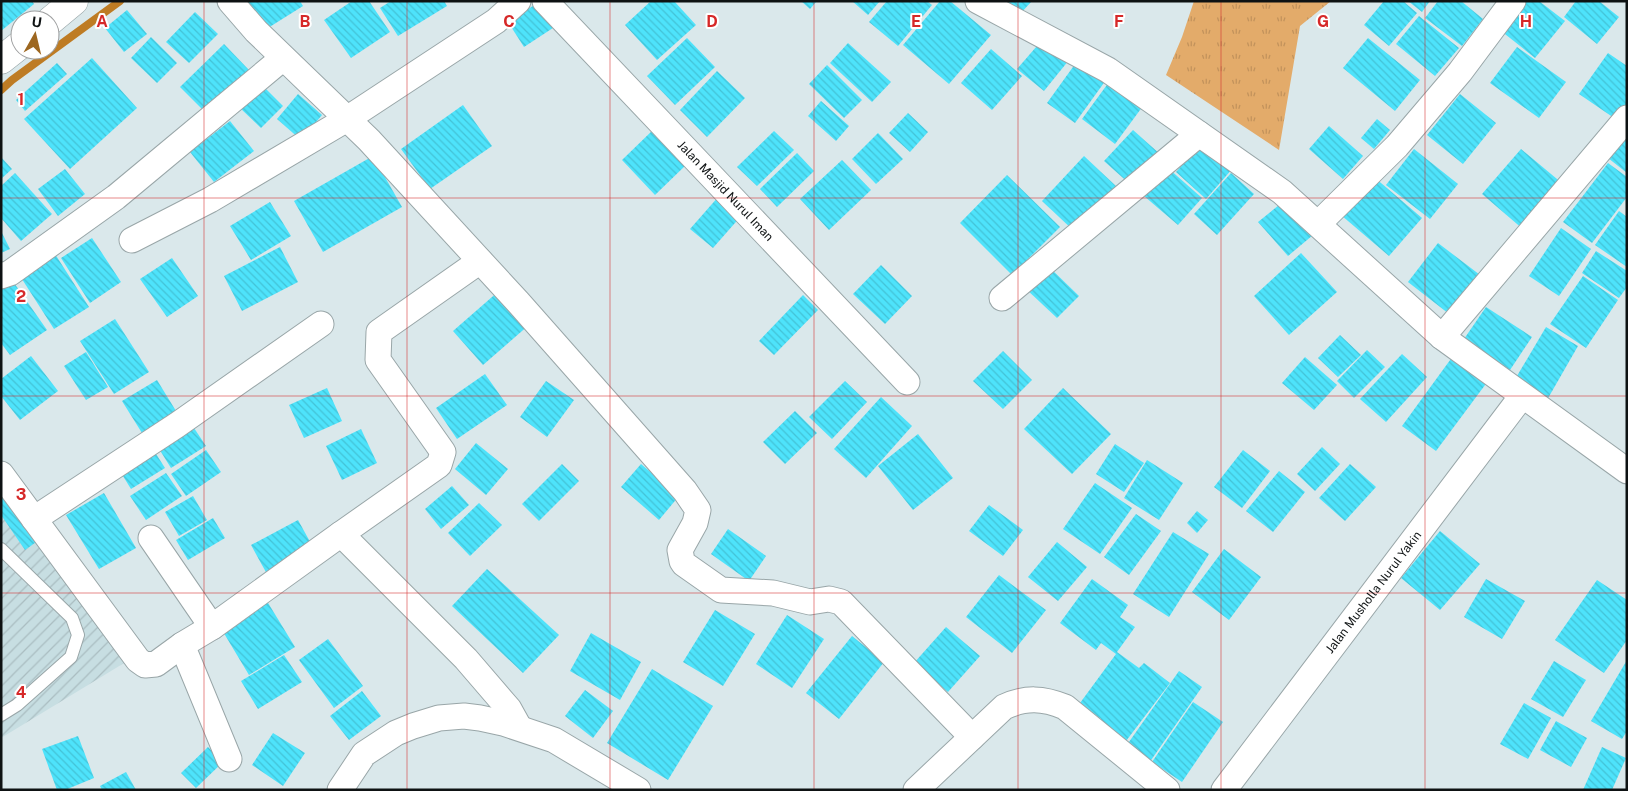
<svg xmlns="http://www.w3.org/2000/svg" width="1628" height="791" font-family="'Public Sans',sans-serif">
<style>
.industrial{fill:url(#industrial-furrows)}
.grass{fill:url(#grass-tufts)}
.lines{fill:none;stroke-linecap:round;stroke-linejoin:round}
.stream{stroke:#be7c24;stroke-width:8}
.building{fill:url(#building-back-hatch)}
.lane-casing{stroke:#99a6a8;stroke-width:14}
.street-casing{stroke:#99a6a8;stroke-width:27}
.secondary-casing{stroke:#99a6a8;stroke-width:29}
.lane{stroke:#fff;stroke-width:12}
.street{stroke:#fff;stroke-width:25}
.secondary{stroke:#fff;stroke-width:28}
.grid{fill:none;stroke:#d62828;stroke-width:1;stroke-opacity:0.55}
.labels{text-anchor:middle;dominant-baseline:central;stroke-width:4;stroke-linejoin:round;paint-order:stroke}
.street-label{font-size:12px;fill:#0e1213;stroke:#fff}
.grid-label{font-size:16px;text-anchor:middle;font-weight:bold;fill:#d62828;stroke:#fff;stroke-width:4;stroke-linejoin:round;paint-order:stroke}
</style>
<defs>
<pattern id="industrial-furrows" width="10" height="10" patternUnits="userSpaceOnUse" patternTransform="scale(1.25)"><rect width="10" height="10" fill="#c7dee2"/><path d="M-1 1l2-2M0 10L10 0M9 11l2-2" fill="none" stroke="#aabdc1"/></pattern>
<pattern id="grass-tufts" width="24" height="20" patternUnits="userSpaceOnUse" patternTransform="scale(1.25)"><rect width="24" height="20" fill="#e3ab6a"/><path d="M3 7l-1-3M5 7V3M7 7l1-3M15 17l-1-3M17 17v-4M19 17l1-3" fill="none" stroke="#c2925b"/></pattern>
<pattern id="building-back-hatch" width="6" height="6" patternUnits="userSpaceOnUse" patternTransform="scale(1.25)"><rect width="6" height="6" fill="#4ee3fb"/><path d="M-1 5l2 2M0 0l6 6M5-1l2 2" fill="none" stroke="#43c2d6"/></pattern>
</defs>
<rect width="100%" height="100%" fill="#dae8eb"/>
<path class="industrial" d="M1 476 134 657 1 738Z"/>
<path class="grass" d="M1194 1H1331L1300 26 1279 150 1166 75 1182 37Z"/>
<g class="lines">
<path class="stream" d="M1 90 12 80 120 1"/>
</g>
<g class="building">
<path d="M1 1H32L34 4 1 31Z"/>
<path d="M243 1H300L303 6 260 33Z"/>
<path d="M352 1H369L390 32 351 58 324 20Z"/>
<path d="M391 1H444L447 6 398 36 380 8Z"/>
<path d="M651 1H674L696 25 657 60 625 25Z"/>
<path d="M801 1H817L810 9Z"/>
<path d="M852 1H880L868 15Z"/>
<path d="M887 1H927L932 5 898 46 869 22Z"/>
<path d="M940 1H950L991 35 949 84 903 45Z"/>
<path d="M1005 1H1032L1020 14Z"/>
<path d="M1384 1H1403L1417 13 1389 46 1364 25Z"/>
<path d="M1408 1H1430L1422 12Z"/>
<path d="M1438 1H1461L1483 19 1462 46 1425 18Z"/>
<path d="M1522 1H1539L1565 21 1535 58 1500 30Z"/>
<path d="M1576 1H1599L1619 17 1597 44 1564 17Z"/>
<path d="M539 2 556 26 524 47 508 22Z"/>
<path d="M127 10 147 34 124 52 105 28Z"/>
<path d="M195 12 218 34 189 63 166 42Z"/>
<path d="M1419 16 1459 48 1435 76 1396 44Z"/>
<path d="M151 37 177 63 157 83 131 58Z"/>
<path d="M687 38 715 67 675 105 647 76Z"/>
<path d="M1368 38 1420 80 1395 111 1343 68Z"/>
<path d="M1043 39 1069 60 1044 91 1017 69Z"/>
<path d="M848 43 891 82 872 102 830 63Z"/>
<path d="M224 44 249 70 205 112 180 87Z"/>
<path d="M1517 47 1566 82 1539 118 1490 83Z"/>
<path d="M991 49 1022 76 992 110 961 83Z"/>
<path d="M1608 53 1627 66V106L1617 120 1579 94Z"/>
<path d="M92 58 137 108 70 169 24 119Z"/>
<path d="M1078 60 1106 80 1075 123 1047 103Z"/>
<path d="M57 63 67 74 25 111 16 100Z"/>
<path d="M827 65 862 100 844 118 809 84Z"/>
<path d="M717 71 745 98 707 137 680 110Z"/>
<path d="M1109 82 1143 106 1115 144 1082 119Z"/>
<path d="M260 83 283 106 261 128 238 106Z"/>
<path d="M298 94 322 115 301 140 277 119Z"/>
<path d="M1460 94 1496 123 1463 164 1427 135Z"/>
<path d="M821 101 849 126 836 141 808 116Z"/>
<path d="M463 105 492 146 430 189 401 149Z"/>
<path d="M908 113 928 132 910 152 889 133Z"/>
<path d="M1377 119 1390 130 1374 149 1361 138Z"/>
<path d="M230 121 254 151 214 182 190 152Z"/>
<path d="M1329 126 1363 156 1343 179 1309 149Z"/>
<path d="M655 128 688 163 655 195 622 160Z"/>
<path d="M1133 130 1161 155 1132 186 1104 161Z"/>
<path d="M774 131 794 150 757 186 737 167Z"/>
<path d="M878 133 903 159 876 184 852 159Z"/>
<path d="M1627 136V173L1608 158Z"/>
<path d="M1203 142 1233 168 1206 199 1176 172Z"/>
<path d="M1414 149 1458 184 1430 219 1386 185Z"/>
<path d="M1521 149 1563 184 1524 230 1482 194Z"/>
<path d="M797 153 814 171 777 207 760 189Z"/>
<path d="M373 156 402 207 323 252 294 201Z"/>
<path d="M1084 156 1117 187 1074 231 1042 201Z"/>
<path d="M1 157 12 169 1 179Z"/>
<path d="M842 160 871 190 829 230 800 199Z"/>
<path d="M1608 163 1627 177V197L1592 243 1563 222Z"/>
<path d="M1168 168 1202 198 1178 225 1144 196Z"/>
<path d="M65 169 85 194 58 216 38 189Z"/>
<path d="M15 173 52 214 21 241 1 218V186Z"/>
<path d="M1231 173 1254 194 1217 235 1194 214Z"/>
<path d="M1007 175 1060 227 1012 275 960 223Z"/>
<path d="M1374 177 1422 218 1389 256 1341 215Z"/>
<path d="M719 196 742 215 713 248 690 229Z"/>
<path d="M1284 201 1313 235 1288 256 1258 222Z"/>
<path d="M270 202 291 236 251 260 230 226Z"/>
<path d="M1619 211 1627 217V267L1595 245Z"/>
<path d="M1561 228 1591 249 1559 296 1529 276Z"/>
<path d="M1 231 10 249 1 253Z"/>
<path d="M92 238 121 282 90 303 61 258Z"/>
<path d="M1438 243 1484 278 1453 317 1408 282Z"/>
<path d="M280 247 298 282 242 311 224 276Z"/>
<path d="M1596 251 1627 271V287L1619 298 1582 273Z"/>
<path d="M1301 253 1337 292 1289 335 1254 296Z"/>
<path d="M55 254 89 307 54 329 20 276Z"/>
<path d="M172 258 198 296 167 317 140 279Z"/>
<path d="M881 265 912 296 885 324 853 294Z"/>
<path d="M1047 265 1079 296 1057 318 1025 288Z"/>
<path d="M1583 276 1618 300 1586 348 1550 324Z"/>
<path d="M12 280 47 330 10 355 1 343V287Z"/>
<path d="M500 290 530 324 483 365 453 331Z"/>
<path d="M803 295 818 310 774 355 759 341Z"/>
<path d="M1486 307 1532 337 1510 370 1464 339Z"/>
<path d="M115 319 149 372 114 394 80 341Z"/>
<path d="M1546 327 1578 346 1547 400 1514 381Z"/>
<path d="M1340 335 1361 355 1338 377 1318 358Z"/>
<path d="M1367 350 1385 367 1354 398 1337 381Z"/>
<path d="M1003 351 1032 380 1003 409 973 381Z"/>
<path d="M86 352 108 387 86 400 64 366Z"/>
<path d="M1402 354 1427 377 1386 422 1360 399Z"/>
<path d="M31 356 58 391 20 420 1 396V379Z"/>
<path d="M1453 356 1488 381 1436 451 1402 426Z"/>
<path d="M1305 357 1337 385 1314 410 1282 383Z"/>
<path d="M485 374 507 405 457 439 436 408Z"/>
<path d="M157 380 176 411 142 433 122 401Z"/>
<path d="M546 381 574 400 547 437 520 417Z"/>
<path d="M845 381 867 402 832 439 809 417Z"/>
<path d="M327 388 342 421 304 438 289 405Z"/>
<path d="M1063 388 1111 434 1072 474 1024 429Z"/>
<path d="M881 397 912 426 866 478 834 449Z"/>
<path d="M795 411 817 433 785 464 763 442Z"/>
<path d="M190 422 206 446 171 468 156 444Z"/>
<path d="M361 429 377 463 342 480 326 446Z"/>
<path d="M918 434 953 478 913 510 878 466Z"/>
<path d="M476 443 508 469 486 495 455 469Z"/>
<path d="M1115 444 1144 463 1124 492 1096 474Z"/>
<path d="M151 446 165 468 131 489 118 468Z"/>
<path d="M1322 447 1340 464 1315 491 1297 474Z"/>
<path d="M206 450 221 472 186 496 171 474Z"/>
<path d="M1243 450 1270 471 1242 508 1214 487Z"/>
<path d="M1147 460 1183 483 1159 520 1124 498Z"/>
<path d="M562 464 579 481 539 521 522 504Z"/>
<path d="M641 464 679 496 659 520 621 487Z"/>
<path d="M1350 464 1376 487 1345 521 1319 498Z"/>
<path d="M1279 471 1305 492 1273 532 1246 511Z"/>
<path d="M166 473 182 496 146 520 130 496Z"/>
<path d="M1095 483 1132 508 1100 554 1063 529Z"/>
<path d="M452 486 469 505 441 529 425 509Z"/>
<path d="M1 490 39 540 25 550 1 515Z"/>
<path d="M104 493 136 548 99 569 66 515Z"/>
<path d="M193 496 207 520 179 536 165 512Z"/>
<path d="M479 503 502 525 470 556 448 533Z"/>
<path d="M989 505 1023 530 1003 556 969 531Z"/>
<path d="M1197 511 1208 520 1197 533 1187 523Z"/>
<path d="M1136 514 1161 531 1129 575 1104 557Z"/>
<path d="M213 518 225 538 188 560 176 540Z"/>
<path d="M298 520 314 549 267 574 251 545Z"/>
<path d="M728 529 766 556 749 581 711 554Z"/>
<path d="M1440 531 1480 564 1440 610 1401 578Z"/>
<path d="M1173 532 1209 554 1169 617 1133 594Z"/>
<path d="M1057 542 1087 567 1058 601 1028 577Z"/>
<path d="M1224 549 1261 577 1229 620 1192 592Z"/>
<path d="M487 569 559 635 523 673 452 606Z"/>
<path d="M999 575 1046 610 1012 653 966 617Z"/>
<path d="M1092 579 1128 605 1120 617 1135 627 1117 652 1139 668 1144 663 1170 683 1120 749 1094 730 1101 719 1080 703 1116 654 1101 643 1096 650 1060 623Z"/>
<path d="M1486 579 1525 601 1502 639 1464 617Z"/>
<path d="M1597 580 1627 600V640L1604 673 1555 640Z"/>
<path d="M265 598 295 647 249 675 219 625Z"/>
<path d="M715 610 755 634 723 686 683 662Z"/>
<path d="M787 615 824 639 792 688 756 664Z"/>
<path d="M946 627 980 656 948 692 914 663Z"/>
<path d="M591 633 641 662 620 700 570 671Z"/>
<path d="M852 636 884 662 839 719 806 693Z"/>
<path d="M328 639 363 686 334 708 299 660Z"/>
<path d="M284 655 302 682 258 709 241 681Z"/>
<path d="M1627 660V731L1622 739 1591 721Z"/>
<path d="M1554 661 1586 680 1563 717 1531 699Z"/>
<path d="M652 669 713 706 668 780 607 743Z"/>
<path d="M1179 671 1202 687 1147 766 1124 749Z"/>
<path d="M585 690 613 711 593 738 565 716Z"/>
<path d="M362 691 381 716 349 740 330 716Z"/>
<path d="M1193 702 1223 722 1182 782 1152 762Z"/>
<path d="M1524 703 1551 718 1528 759 1500 744Z"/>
<path d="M1556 721 1587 738 1571 767 1540 750Z"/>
<path d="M273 733 305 753 283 786 252 765Z"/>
<path d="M78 736 94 778 65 790H57L42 749Z"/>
<path d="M208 747 223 762 196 788 181 773Z"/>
<path d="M1602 747 1626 758 1612 790H1583Z"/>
<path d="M126 772 136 790H102L100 786Z"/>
</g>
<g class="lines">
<defs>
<path id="lane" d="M1 549 72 618 78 635 71 657 17 705 1 715"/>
<g id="street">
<path d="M230 1 256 31 369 140 518 302 685 491 698 510 695 523 680 550 682 561 684 564 721 590 773 593 810 602 829 599 841 602 972 737"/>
<path id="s1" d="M545 1 907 382"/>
<path d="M978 1 1108 70 1282 192 1442 337 1627 471"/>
<path d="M1318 224 1397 146 1460 72 1513 1"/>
<path d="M132 240 210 200 347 119 496 21 518 1"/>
<path d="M1 276 10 273 116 197 283 58"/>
<path d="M1002 298 1199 134"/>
<path d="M1442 337 1627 118"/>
<path d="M1 474 138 660 145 665 156 664 182 645"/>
<path d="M34 519 177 425 321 324"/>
<path d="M341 534 439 465 443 452 378 360 379 332 480 261"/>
<path d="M151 538 212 627"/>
<path d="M229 759 182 645 212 627 341 534 466 659 509 709 519 727"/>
<path d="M340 790 364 754 396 733 413 726 439 718 464 716 480 718 503 723 554 740 638 790"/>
<path d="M916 790 1004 707C1026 697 1043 698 1065 707L1167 790"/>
<path id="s2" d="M1224 790 1522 396"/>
</g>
<g id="secondary">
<path d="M50 21 74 1"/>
<path d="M1 60 20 45"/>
</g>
</defs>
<use href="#lane" class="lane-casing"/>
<use href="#street" class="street-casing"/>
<use href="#secondary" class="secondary-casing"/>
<use href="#lane" class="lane"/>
<use href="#street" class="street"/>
<use href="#secondary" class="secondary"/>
</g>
<path class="grid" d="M204 1V790M407 1V790M610 1V790M814 1V790M1018 1V790M1221 1V790M1425 1V790M1 198H1627M1 396H1627M1 593H1627"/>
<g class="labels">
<g class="street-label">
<text stroke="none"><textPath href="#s1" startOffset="262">Jalan Masjid Nurul Iman</textPath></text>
<text stroke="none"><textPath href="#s2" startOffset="248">Jalan Musholla Nurul Yakin</textPath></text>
</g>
</g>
<g class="grid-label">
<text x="102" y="27">A</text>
<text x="305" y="27">B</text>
<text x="509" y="27">C</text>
<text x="712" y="27">D</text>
<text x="916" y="27">E</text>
<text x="1119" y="27">F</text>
<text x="1323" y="27">G</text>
<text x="1526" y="27">H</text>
<text x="21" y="105">1</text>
<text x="21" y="302">2</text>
<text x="21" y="500">3</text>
<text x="21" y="698">4</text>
</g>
<rect width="1628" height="791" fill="none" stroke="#0e1213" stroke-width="5"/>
<g transform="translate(35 35) rotate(8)"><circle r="24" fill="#ffffff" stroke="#9fa0a1"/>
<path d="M0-4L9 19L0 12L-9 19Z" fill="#9d6720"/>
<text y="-8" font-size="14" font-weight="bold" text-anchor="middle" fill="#0e1213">U</text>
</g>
</svg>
